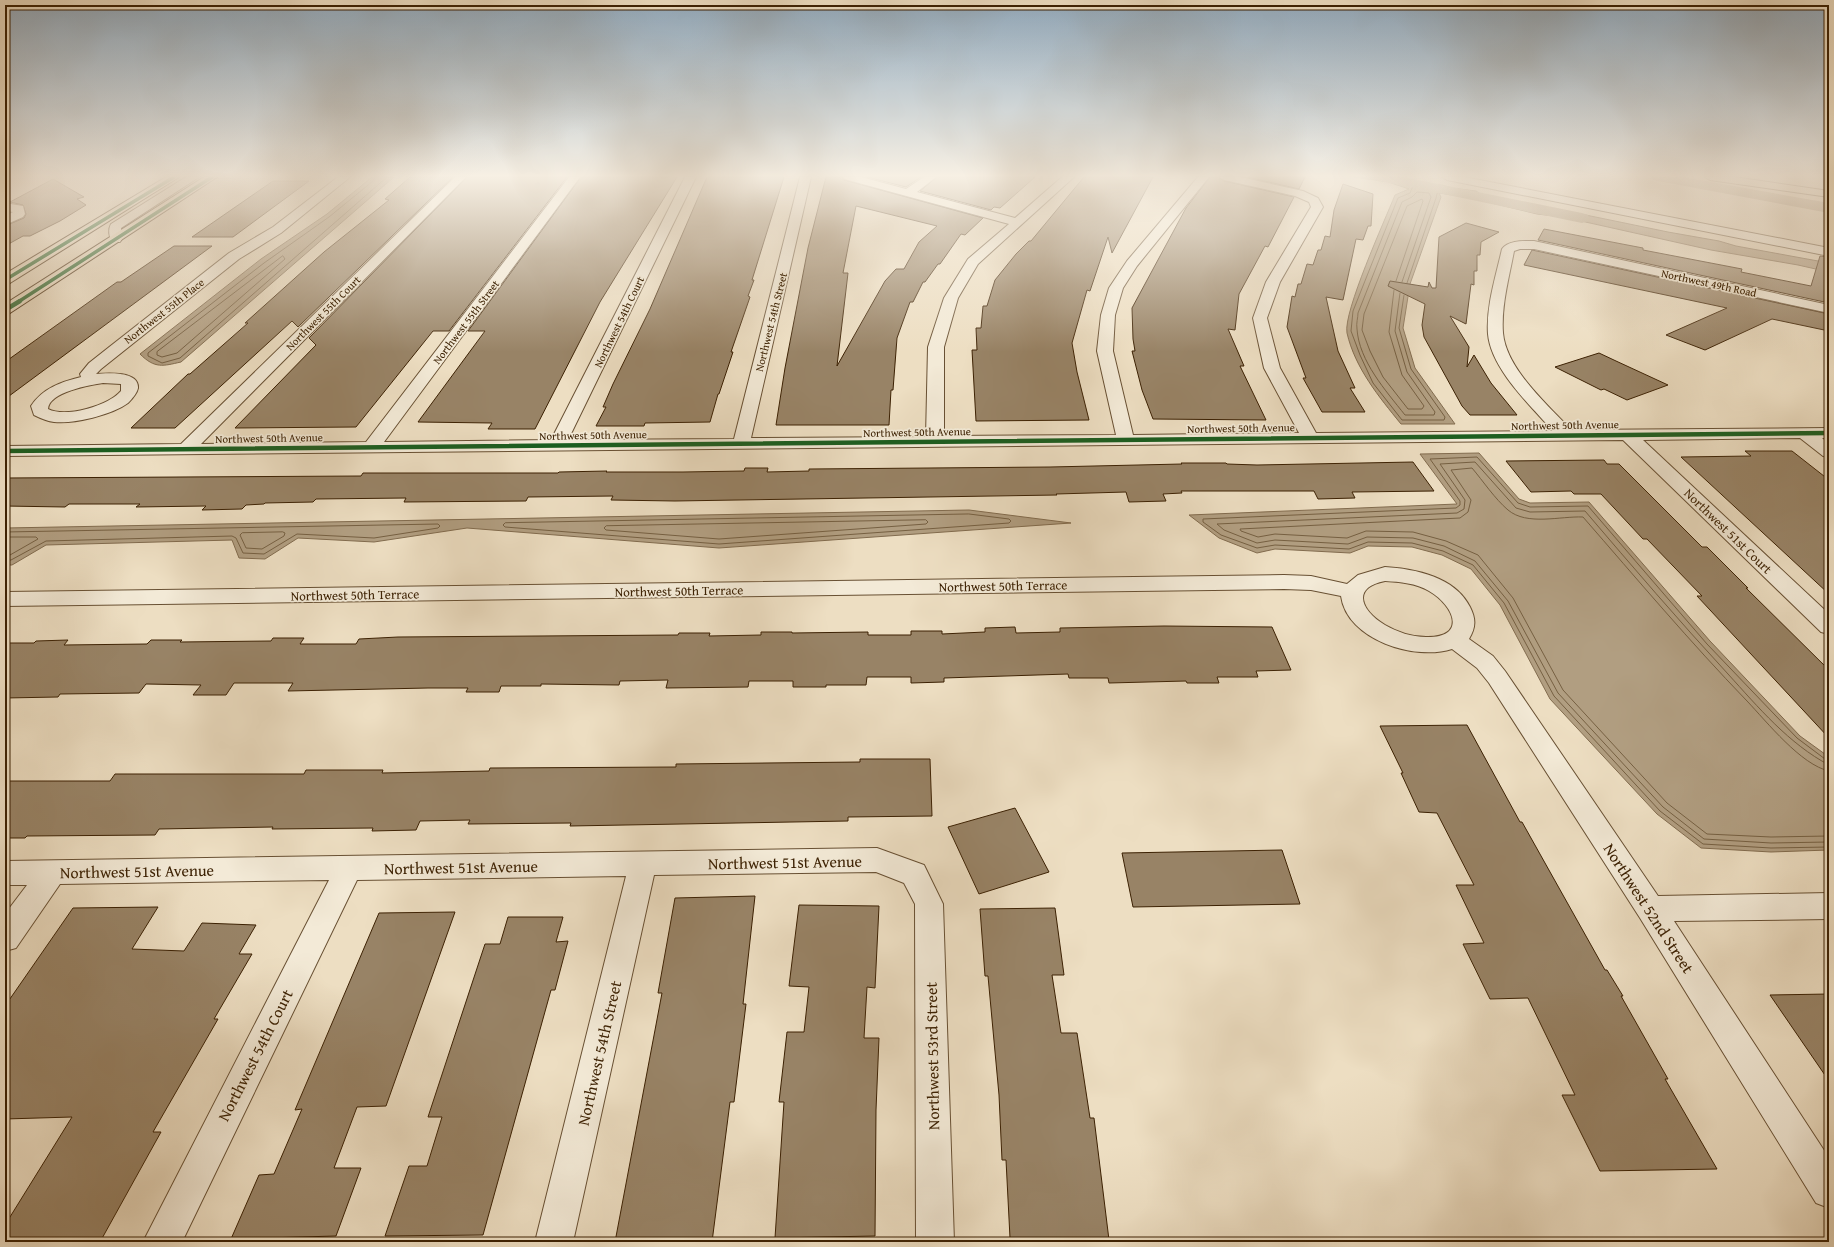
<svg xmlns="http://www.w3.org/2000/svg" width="1834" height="1247" font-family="'Gentium Book Plus',serif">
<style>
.water{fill:#b19e81;stroke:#826c4f}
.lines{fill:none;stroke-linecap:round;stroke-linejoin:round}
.shore{stroke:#766042;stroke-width:1}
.canal{fill:#b19e81;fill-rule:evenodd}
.building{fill:#988366;stroke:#3c2103;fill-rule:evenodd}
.minor-casing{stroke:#685033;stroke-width:2}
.highway-casing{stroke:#3c2103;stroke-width:2}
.minor{fill:#f3ead7;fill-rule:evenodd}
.highway{fill:#eddec2;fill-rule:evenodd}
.cycleway-far1-casing{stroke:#f3ead7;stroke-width:5}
.cycleway-casing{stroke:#f3ead7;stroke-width:6}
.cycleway-far1{stroke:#1b5e20;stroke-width:3.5}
.cycleway{stroke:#1b5e20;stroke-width:4.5}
.labels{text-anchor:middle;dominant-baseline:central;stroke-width:3.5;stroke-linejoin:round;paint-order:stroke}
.far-street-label{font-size:11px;fill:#3c2103;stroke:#f3ead7}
.street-label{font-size:13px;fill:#3c2103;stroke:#f3ead7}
.near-street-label{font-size:16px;fill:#3c2103;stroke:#f3ead7}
</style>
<rect width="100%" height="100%" fill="#eddec2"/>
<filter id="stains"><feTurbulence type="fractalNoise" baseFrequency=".005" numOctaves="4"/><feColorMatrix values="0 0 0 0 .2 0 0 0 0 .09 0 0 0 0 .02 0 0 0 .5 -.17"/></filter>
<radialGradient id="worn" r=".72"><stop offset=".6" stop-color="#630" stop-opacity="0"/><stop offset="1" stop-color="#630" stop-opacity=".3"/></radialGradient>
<g class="water">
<path d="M372 177H394L181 362C163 366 155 369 140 354L261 259 327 214Z"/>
<path d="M1354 177H1399L1424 184 1442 185 1452 188 1476 191 1491 201 1538 212 1547 208H1552L1562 211 1581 214 1668 232 1719 241 1736 246 1829 263V272L1798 265 1711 250 1563 217 1537 214 1471 198 1439 193 1441 197 1410 284 1403 328 1415 368 1455 424H1401C1379 397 1355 368 1347 333 1343 312 1385 220 1395 195L1409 189 1388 182Z"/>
<path d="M1479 453 1519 499 1530 503 1589 502 1710 641 1800 736 1829 757V850L1771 852 1701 848 1657 814 1550 699 1500 605 1471 569 1442 555 1412 547 1368 546 1350 553 1275 549 1257 553 1219 538 1189 515 1457 504 1420 454Z"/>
<path d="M969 510 1071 523 719 548 467 528 374 542 298 538 265 559 239 558 232 540 46 545 12 565H5V528Z"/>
</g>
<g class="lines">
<g class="shore">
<path d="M375 177 373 181 329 217 264 263 148 353V356L162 363 180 358 387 177"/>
<path d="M283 256 285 259 177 353 162 357 157 355V352Z"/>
<path d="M1394 290 1389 332 1402 375 1424 406 1422 409H1408L1383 377 1370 351 1362 330 1364 314 1407 206 1422 199 1423 201 1396 281"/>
<path d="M1400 293 1395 331 1407 372 1435 412 1434 415H1405C1386 391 1359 361 1357 329 1356 323 1358 318 1358 313L1402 202 1412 197 1417 192 1429 193 1431 197 1402 282"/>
<path d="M1404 295 1399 328 1411 369 1445 417 1444 420H1402L1373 383 1360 355 1351 331 1353 311 1398 198 1410 193 1413 186 1436 188 1438 190 1436 198 1407 283"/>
<path d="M969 514 1009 519 1011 521 1009 523 719 544 505 527 503 525 505 523Z"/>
<path d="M926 520 928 522 926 524 719 539 606 530 604 528 606 526Z"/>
<path d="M5 532 438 524 440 526 438 528 374 538 297 534 264 554 243 553 236 538 232 536 46 541 11 560 5 561"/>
<path d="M283 532 285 533 284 536 262 549 246 548 240 535 242 533Z"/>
<path d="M5 537H36L38 539 10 555 5 556"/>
<path d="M1829 760 1825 759 1797 738 1707 644 1588 506 1530 507 1518 503 1477 457 1430 459 1460 501V505L1456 508 1203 519V522L1221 535 1257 548 1275 545 1349 549 1368 542 1412 543 1443 551 1473 565 1504 603 1554 696 1660 811 1703 844 1771 848 1829 847"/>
<path d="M1829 765C1789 744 1758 707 1728 674 1679 621 1632 566 1585 511L1530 512 1516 508 1475 462 1440 464 1465 500 1464 509 1457 513 1217 524 1224 530 1257 543 1275 540 1348 544 1367 537 1413 538 1444 546 1475 561 1508 601 1558 693 1663 807 1704 839 1771 843 1829 842"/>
<path d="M1829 771C1801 765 1767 722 1747 701 1690 642 1637 579 1583 517 1560 516 1527 526 1508 510 1495 499 1483 481 1472 468L1451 470 1471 500 1468 512 1460 518 1240 529 1241 531 1258 537 1275 534 1347 538 1366 531 1413 532 1446 541 1478 555 1513 598 1563 690 1667 803 1707 834 1771 837 1829 836"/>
</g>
<g class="canal">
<path d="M1374 177H1403L1582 213 1588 215 1590 218 1588 221 1582 223 1381 181 1376 180Z"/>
<path d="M1651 177H1683L1829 203V213L1658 181 1653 180Z"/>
</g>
</g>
<g class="building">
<path d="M410 177H453L298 327 292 321 175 428H131L188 374H190L248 323H245L324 252 389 200 385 199Z"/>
<path d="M467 177H567L449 331H433L356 427 235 428 316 345 309 338Z"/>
<path d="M581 177H677L600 302 535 429H488L492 423 418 422 485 331H468Z"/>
<path d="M707 177H784L752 280H754L748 296 750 297 731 352H733L719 394H718L710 422 645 423 644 426H596L606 407H603L613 384 650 309Z"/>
<path d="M826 177H842L844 180 983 218 965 235 961 234 940 264H938L925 282H923L913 302H910L897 338 893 390H891L889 425H776L785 368 808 248ZM856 206 937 226 919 242 904 269H896L885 281 837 366 848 273H843Z"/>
<path d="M867 177H921L906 187Z"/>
<path d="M937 177H1035L1000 208 994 207 991 210 920 191Z"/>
<path d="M1084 177H1153L1112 253 1108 237 1090 291 1087 290 1072 343 1077 372 1089 420 976 421 972 350H977L976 328H981L983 306H987L995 280 1016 254 1029 241H1031Z"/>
<path d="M1210 177H1218L1224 181 1294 197 1268 247 1265 246 1239 294 1235 330 1228 329 1244 366H1240L1266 420 1153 419 1142 390 1132 351H1135L1133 339 1132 308 1186 208Z"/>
<path d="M1247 177H1305L1299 189Z"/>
<path d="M53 179 84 197 77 199 86 205 60 221 30 236H23L5 246V226L24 218 26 214 23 205 10 202Z"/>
<path d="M273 181H309L233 237H192Z"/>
<path d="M1343 184 1373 194 1371 226H1368L1363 240 1356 239 1343 300 1326 297 1338 351 1355 388H1350L1365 412H1322L1303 378H1306L1287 327 1292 296 1295 297 1298 284H1301L1307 264 1313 265 1318 250H1321L1325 236 1330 237 1334 210Z"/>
<path d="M1466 223 1499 232 1481 242 1480 255H1477V271H1474V285L1471 284 1466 324 1450 316 1469 347 1467 367 1474 355 1491 383 1517 415H1470L1462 406 1424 337 1422 325 1425 304 1388 286 1390 281 1428 287 1429 282 1432 288H1436L1439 237Z"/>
<path d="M1544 229 1643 248V250L1742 269 1741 272 1811 286 1820 256 1829 257V303L1538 240Z"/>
<path d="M174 246H212L5 399V362L117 282H121Z"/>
<path d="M1532 250 1829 314V331L1772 319 1705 350 1666 335 1727 308 1524 265Z"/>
<path d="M1599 353 1616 361 1668 385 1627 400 1604 389 1601 390 1555 367Z"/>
<path d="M1745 451H1792L1829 480V594L1681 457 1751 456Z"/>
<path d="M1604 460 1607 464H1619L1702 547H1707L1748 588H1746L1829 670V738L1697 596H1702L1647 539H1643L1601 494H1574L1571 491 1531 492 1506 461Z"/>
<path d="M1413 462 1434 491 1352 492 1355 498 1318 499 1314 491H1181L1182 493 1163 494 1166 501 1129 502 1126 492 1056 494 1057 495 675 501 611 500 613 496 528 497 526 501 404 502 406 498 316 499 313 502 265 503 264 504 246 505 242 509 202 510 206 506 136 507 140 504H69L65 507 5 506V478L361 476 363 473H558L559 472 607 471 606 472H683L744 471 745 468H768L767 472 809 471V469L1050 467 1182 464 1181 463H1226L1227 464 1257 465Z"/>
<path d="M1164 626 1272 627 1291 670 1256 671 1258 677H1217L1219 683H1187L1186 681 1109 683 1108 678H1069L1068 674 944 678V682L911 683V677H867L866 685H826V687H793V681H749L748 687 666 688 668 680 620 681 619 685 541 684V686H501L499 692H466L468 688H428L288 691 293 683H234L226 695H193L201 685 146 684 139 693 60 694 58 697 5 698V643H34L36 641 68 640 64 645 147 644 151 640H182L180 642 271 641 273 638H304L300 644H356L359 639 398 637 678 635 679 633H710L709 636 761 635V632H792V633L868 632V635H911V631H942V634L985 632V628L1015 627 1016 633 1060 632V628Z"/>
<path d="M1467 725 1520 822H1522L1605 970H1607L1623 996H1621L1668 1079H1665L1717 1169 1600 1171 1562 1095H1575L1528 998 1490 999 1463 944 1484 943 1456 885H1474L1437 813 1419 812 1401 773H1403L1380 726Z"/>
<path d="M860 759H930L932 816 848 817V821L570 826 571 823 468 824 470 820 420 821 416 830 372 831 373 828 272 829 273 827 159 829 155 835 27 836 25 838H5V781H110L115 774H304L306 770H383L382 773 489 771 490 768 676 767V764L860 762Z"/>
<path d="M1015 808 1049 872 979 894 948 827Z"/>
<path d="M1282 850 1300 904 1133 907 1122 853Z"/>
<path d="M755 896 743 1004H746L734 1102H730L712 1242H615L662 993H658L675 898Z"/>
<path d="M799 905 879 906 875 988 867 987 864 1038H879L876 1110 875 1236 775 1238 784 1102H779L787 1032H804L809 987 789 986Z"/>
<path d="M158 907 132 949 184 951 202 923 256 925 239 954H252L214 1019H218L153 1132H161L100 1242H5V1225L72 1117 5 1119V1006L73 908Z"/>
<path d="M1055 908 1064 975H1052L1061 1033H1077L1090 1118H1094L1109 1240 1010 1238 1006 1160H1002L999 1095 988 976H985L980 909Z"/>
<path d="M455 912 386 1106 357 1107 334 1168H361L336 1236 231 1239 259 1175 274 1174 302 1109 295 1110 379 913Z"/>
<path d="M508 917H563L556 942 568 941 555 990H551L483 1235 385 1236 409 1166H427L442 1117H428L485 944H500Z"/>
<path d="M1829 994V1081L1770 995Z"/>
</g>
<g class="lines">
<defs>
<g id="minor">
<path d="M186 177H199L121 228 122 239 120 242H112C109 237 108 229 111 224Z"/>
<path d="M338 177H350L281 233 239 259 101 369 96 374C108 373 139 371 138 388 137 393 132 399 128 403 112 415 74 424 54 422 47 421 40 418 34 415L31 406C43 388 61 382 81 377L80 374 89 363 108 348 229 253 273 227ZM103 383 121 384V391C108 406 66 418 48 409 49 392 90 385 103 383Z"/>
<path d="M455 177H466L201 444 366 442 569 177H580L384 442 551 440 685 177H696L568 440 734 439 800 177H811L751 438 926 437 928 347 944 298 968 259 1009 224 844 179 843 177H861L906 189 924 177H936L917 192 1015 218 1062 177H1074L978 264 958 298 944 347V436L1116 435 1097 351 1101 315 1109 288 1127 261 1198 177H1209L1137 266 1123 288 1115 315 1113 351 1133 435 1299 433 1264 368 1253 318 1266 282 1311 207 1309 202 1295 196 1224 180 1219 177H1240L1303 191 1318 198 1323 207 1280 282 1267 318 1280 368 1316 433 1553 431C1531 406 1491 369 1488 334 1486 306 1496 276 1502 249 1508 240 1524 241 1534 241L1829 305V313L1534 249H1520L1514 251C1509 278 1501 306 1503 333 1506 369 1549 406 1571 430L1829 428V438H1822L1829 444V457L1823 456 1800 438 1643 440 1829 614V634L1821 632 1623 440 5 456V446L181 444Z"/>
<path d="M1442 177H1464L1829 248V256L1447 180Z"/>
<path d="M5 203 23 206 25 214 23 217 5 225V216L13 212 5 211Z"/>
<path d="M1385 567C1416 569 1455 577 1470 607 1476 619 1476 627 1469 639L1493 656 1505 671 1658 896 1829 893V919L1674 921 1829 1158V1208L1816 1203 1640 918 1489 683 1477 668 1452 649C1415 661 1347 640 1341 596L1311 590 1284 589 5 606V592L1284 575 1311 576 1347 584 1358 575ZM1385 581C1400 582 1416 583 1429 591 1455 606 1467 638 1426 637 1412 637 1397 632 1385 625 1362 611 1350 588 1385 581Z"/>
<path d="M877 848 924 865 943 904 954 1242H916L915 904 904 883 876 872 654 875 573 1242H535L626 876 357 880 182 1242H143L329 880 60 884 16 948 5 951V914L27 885H5V861Z"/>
</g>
<g id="highway">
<path d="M166 177H179L10 283 5 284V274Z"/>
<path d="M204 177H217L10 313 5 314V304Z"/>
<path d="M1705 177H1734L1829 191V197L1710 180Z"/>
</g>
</defs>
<use href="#minor" class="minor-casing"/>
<use href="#highway" class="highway-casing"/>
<use href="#minor" class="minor"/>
<use href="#highway" class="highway"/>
<defs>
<g id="cycleway-far1">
<path d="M5 280 174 177"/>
<path d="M18 302 212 177"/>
</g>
<g id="cycleway">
<path d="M5 310 20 301"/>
<path d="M5 451 1829 433"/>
</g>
</defs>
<use href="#cycleway-far1" class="cycleway-far1-casing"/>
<use href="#cycleway" class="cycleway-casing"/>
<use href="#cycleway-far1" class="cycleway-far1"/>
<use href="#cycleway" class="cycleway"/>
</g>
<linearGradient id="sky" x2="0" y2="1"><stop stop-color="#92abbf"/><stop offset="0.5" stop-color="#f7f0e4"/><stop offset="1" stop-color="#f7f0e4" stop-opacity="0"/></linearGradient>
<rect width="1834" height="352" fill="url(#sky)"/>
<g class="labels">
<g class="far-street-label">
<text transform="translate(1709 283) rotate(12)">Northwest 49th Road</text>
<text transform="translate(164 311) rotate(-38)">Northwest 55th Place</text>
<text transform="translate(323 313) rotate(-45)">Northwest 55th Court</text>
<text transform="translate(466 322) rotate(-53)">Northwest 55th Street</text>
<text transform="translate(619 322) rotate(-64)">Northwest 54th Court</text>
<text transform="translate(771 322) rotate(-76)">Northwest 54th Street</text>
<text transform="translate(1565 425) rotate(-1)">Northwest 50th Avenue</text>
<text transform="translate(1241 428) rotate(-1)">Northwest 50th Avenue</text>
<text transform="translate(917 432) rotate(-1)">Northwest 50th Avenue</text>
<text transform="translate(593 435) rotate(-1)">Northwest 50th Avenue</text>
<text transform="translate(269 438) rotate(-1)">Northwest 50th Avenue</text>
</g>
<g class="street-label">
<text transform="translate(1728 531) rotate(44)">Northwest 51st Court</text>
<text transform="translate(1003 586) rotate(-1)">Northwest 50th Terrace</text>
<text transform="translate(679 591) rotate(-1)">Northwest 50th Terrace</text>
<text transform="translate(355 595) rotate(-1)">Northwest 50th Terrace</text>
</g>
<g class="near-street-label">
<text transform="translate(785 862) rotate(-1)">Northwest 51st Avenue</text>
<text transform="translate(461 867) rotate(-1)">Northwest 51st Avenue</text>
<text transform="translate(137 871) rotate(-1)">Northwest 51st Avenue</text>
<text transform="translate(1649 908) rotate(57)">Northwest 52nd Street</text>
<text transform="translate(599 1053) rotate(-77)">Northwest 54th Street</text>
<text transform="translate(255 1055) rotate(-63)">Northwest 54th Court</text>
<text transform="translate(932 1056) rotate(-91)">Northwest 53rd Street</text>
</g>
</g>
<rect width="1834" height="1247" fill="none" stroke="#eddec2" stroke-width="20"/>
<rect x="6" y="6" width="1822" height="1235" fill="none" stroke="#3c2103" stroke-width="2"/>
<rect x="10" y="10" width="1814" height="1227" fill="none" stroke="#3c2103"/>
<rect width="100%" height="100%" filter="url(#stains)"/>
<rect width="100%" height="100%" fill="url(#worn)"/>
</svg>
